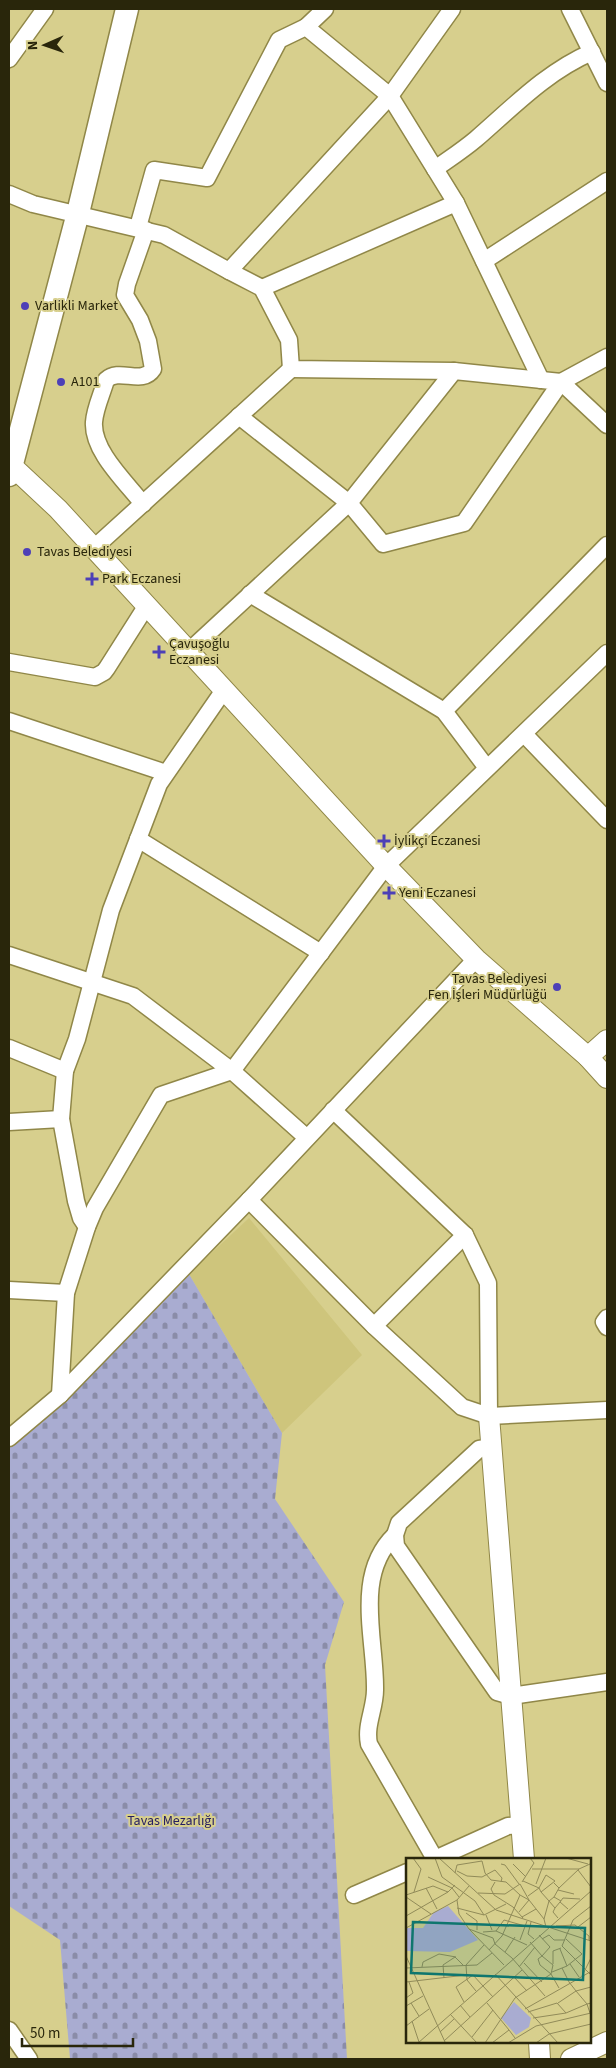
<svg xmlns="http://www.w3.org/2000/svg" width="616" height="2068" font-family="'Source Sans 3',sans-serif">
<style>
.built{fill:#cec57c}
.cemetery{fill:url(#cemetery-stones)}
.lines{fill:none;stroke-linecap:round;stroke-linejoin:round}
.minor-casing{stroke:#908748;stroke-width:19}
.tertiary-casing{stroke:#908748;stroke-width:22}
.secondary-casing{stroke:#908748;stroke-width:25}
.minor{stroke:#fff;stroke-width:16}
.tertiary{stroke:#fff;stroke-width:20}
.secondary{stroke:#fff;stroke-width:22}
.poi-dot{fill:#4d40b7;stroke:#d7cf8d;stroke-width:2}
.labels{text-anchor:middle;dominant-baseline:central;stroke-width:4;stroke-linejoin:round;paint-order:stroke}
.poi-label{font-size:14px;fill:#29260b;stroke:#d7cf8d;text-anchor:start}
.park-label{font-size:14px;fill:#251d62;stroke:#d7cf8d}
.inset-road{fill:none;stroke:#918b59;stroke-width:1}
.view{fill:#0f766e;fill-opacity:0.15;stroke:#0f766e;stroke-width:2.5}
.inset-edge{fill:none;stroke:#29260b;stroke-width:2.5}
</style>
<defs>
<pattern id="cemetery-stones" width="16" height="16" patternUnits="userSpaceOnUse" patternTransform="scale(1.25)"><rect width="16" height="16" fill="#a9acd1"/><path d="M2 7V4a2 2 0 0 1 4 0v3zM10 15v-3a2 2 0 0 1 4 0v3z" fill="#8a8ca8"/></pattern>
</defs>
<rect width="100%" height="100%" fill="#d7cf8d"/>
<path class="built" d="M249 1218 362 1355 282 1433 189 1274Z"/>
<path class="cemetery" d="M189 1274 282 1433 275 1499 344 1602 325 1665 347 2059H70L60 1940 9 1906V1444Z"/>
<g class="lines">
<defs>
<g id="minor">
<path d="M570 9 607 83"/>
<path d="M306 27 325 9"/>
<path d="M9 59 45 9"/>
<path d="M435 169C449 159 463 150 476 139 513 107 546 72 592 52"/>
<path d="M9 194 33 204 164 235 229 271 390 96 452 9"/>
<path d="M138 227 154 170 207 178 279 40 306 27 390 96 456 203"/>
<path d="M484 261 607 181"/>
<path d="M229 271 262 288 289 340 291 369 454 371"/>
<path d="M262 288 456 203 541 380"/>
<path d="M607 357 561 382 607 425"/>
<path d="M143 504C126 482 92 451 94 422 95 408 102 394 106 380 120 367 142 386 153 369L148 341 140 320 125 295 127 284 146 230"/>
<path d="M94 548 291 369"/>
<path d="M250 594 444 711 487 768"/>
<path d="M189 651 349 503 454 371 561 382 464 523 383 544 349 503 239 416"/>
<path d="M9 662 95 677 104 672 107 668 147 605"/>
<path d="M444 711 607 545"/>
<path d="M9 721 166 773"/>
<path d="M524 734 607 820"/>
<path d="M138 839 321 953"/>
<path d="M9 955 133 996 232 1071 306 1137"/>
<path d="M9 1048 65 1071"/>
<path d="M333 1110 465 1235 488 1283 489 1416"/>
<path d="M9 1122 61 1119"/>
<path d="M249 1200 374 1326 462 1407 489 1416 607 1410"/>
<path d="M87 1227 81 1218 76 1201 61 1119 65 1071 77 1039 111 910 159 784 224 690"/>
<path d="M9 1290 66 1293"/>
<path d="M607 1318 604 1322 607 1327"/>
<path d="M374 1326 465 1235"/>
<path d="M60 1395 66 1293 87 1227 95 1208 161 1095 232 1071 386 866 607 653"/>
<path d="M9 1438 60 1395 249 1200 476 959"/>
<path d="M492 1447 479 1449 399 1523 395 1535 396 1546 497 1692 511 1696 607 1682"/>
<path d="M395 1535C353 1575 376 1640 375 1690 375 1709 365 1725 369 1744L435 1859"/>
<path d="M435 1859 508 1826 522 1825"/>
<path d="M354 1895 407 1872"/>
<path d="M9 2030 29 2059"/>
</g>
<g id="tertiary">
<path d="M12 466 58 509 386 866 476 959 588 1057 607 1078"/>
<path d="M588 1057 607 1040"/>
<path d="M489 1416 524 1859"/>
<path d="M539 2042 540 2059"/>
<path d="M571 2059 607 2042"/>
</g>
<path id="secondary" d="M9 475 78 213 127 9"/>
</defs>
<use href="#minor" class="minor-casing"/>
<use href="#tertiary" class="tertiary-casing"/>
<use href="#secondary" class="secondary-casing"/>
<use href="#minor" class="minor"/>
<use href="#tertiary" class="tertiary"/>
<use href="#secondary" class="secondary"/>
</g>
<g class="poi-dot">
<circle cx="25" cy="306" r="5"/>
<circle cx="61" cy="382" r="5"/>
<circle cx="27" cy="552" r="5"/>
<path d="M89.5 571.5h5v5h5v5h-5v5h-5v-5h-5v-5h5z"/>
<path d="M156.5 644.5h5v5h5v5h-5v5h-5v-5h-5v-5h5z"/>
<path d="M381.5 833.5h5v5h5v5h-5v5h-5v-5h-5v-5h5z"/>
<path d="M386.5 885.5h5v5h5v5h-5v5h-5v-5h-5v-5h5z"/>
<circle cx="557" cy="987" r="5"/>
</g>
<g class="labels">
<g class="poi-label">
<text x="35" y="306">Varlikli Market</text>
<text x="71" y="382">A101</text>
<text x="37" y="552">Tavas Belediyesi</text>
<text x="102" y="579">Park Eczanesi</text>
<text x="169" y="644">Çavuşoğlu<tspan x="169" dy="16">Eczanesi</tspan></text>
<text x="394" y="841">İylikçi Eczanesi</text>
<text x="399" y="893">Yeni Eczanesi</text>
<text x="547" y="979" text-anchor="end">Tavas Belediyesi<tspan x="547" dy="16">Fen İşleri Müdürlüğü</tspan></text>
</g>
<g class="park-label">
<text x="171" y="1821">Tavas Mezarlığı</text>
</g>
</g>
<g transform="translate(406 1858)">
<rect width="185" height="185" fill="#d7cf8d"/>
<path d="M42 48 72 82 44 94 1 93V70H17L28 54Z" fill="#a9acd1"/>
<path d="M108 144 125 160 123 169 110 177 95 160Z" fill="#a9acd1"/>
<path class="inset-road" d="M7 0 15 11 8 34M29 0 36 19 69 43 78 57M33 0 90 52 185 83M160 0 182 6M95 6 99 7 113 26M107 6 120 19M126 11H173L184 6M172 12 185 29M51 13 61 18 76 19 89 12 96 20 95 24M49 15 51 7 76 3 79 15 85 22 100 24 114 37 96 78 83 92M22 19 46 30 53 39M117 23 133 30 122 38M89 24 85 31 88 37 107 49 117 60M116 24 128 5 124 0M148 25 153 30 148 39M130 26 140 0M63 28 51 42 53 56 63 71 98 107M20 30 31 51M153 30 173 11M152 32 168 36M135 34 133 30 140 17 149 23 135 34 143 43 148 39 155 43M72 35 99 36 114 26 123 42 113 54M0 37 27 28 42 34 49 27M114 37 123 42 138 61 140 69M0 39 25 56M154 44 157 40 174 41M185 48 167 62 156 88 185 117M51 50 78 57 100 46M149 50 154 44 162 51M60 55 71 63V72M80 57 86 72M0 58 42 34M116 59 130 51M138 61 143 43 149 50 147 54 152 60M125 64 122 76 128 81M150 68 169 67 183 78V82M172 69 185 59M0 70 51 42M63 71 87 80 89 86 106 100 139 138M90 73 98 62 119 68M77 74 90 73 121 87M133 77 144 89M136 81 143 77 148 82H159M160 81 176 96 161 108M114 82 121 63M124 84 136 98 147 107 145 116 134 107 132 101 136 98 144 89M99 94 109 79M0 98 39 184M118 105 136 124M147 106V93L155 90M164 106 173 119M16 109 17 104 33 96 50 99M113 109 129 89M0 110 71 107 86 95M156 110 163 124M146 114 161 108 154 91M89 116 152 185M176 118 185 100M108 119 121 133M38 120 37 107 49 99 57 107M0 124 60 117M185 129 170 133 181 146 185 145M70 133 61 122 60 107 78 87M0 140 7 135 3 124M58 144 50 129 67 117 87 139M5 145 13 158M81 145 103 172M152 145 170 133 163 124M54 147 64 159M0 148 17 138M119 151 184 114M122 154 151 145 160 155 181 146 184 155M44 156 71 185M127 160 160 155M6 163 13 184M0 168 23 151M34 174 48 161M66 179 87 152M38 183 116 112M12 185 185 33M79 185 109 140 145 116 153 130M86 185 103 172 109 180M102 185 130 168 185 155M130 185 143 176 185 166"/>
<path class="view" d="M7 64 179 70 177 122 5 115Z"/>
<rect width="185" height="185" class="inset-edge"/>
</g>
<rect width="616" height="2068" fill="none" stroke="#29260b" stroke-width="20"/>
<g transform="translate(45 45) rotate(268)" stroke="#d7cf8d" stroke-width="4" paint-order="stroke">
<path d="M0-4L9 19L0 12L-9 19Z" fill="#29260b"/>
<text y="-8" font-size="14" font-weight="bold" text-anchor="middle" fill="#29260b">N</text>
</g>
<path d="M22 2038v8h111v-8" fill="none" stroke="#29260b" stroke-width="2.5"/>
<text x="30" y="2038" font-size="15" fill="#29260b" stroke="#d7cf8d" stroke-width="4" paint-order="stroke">50 m</text>
</svg>
